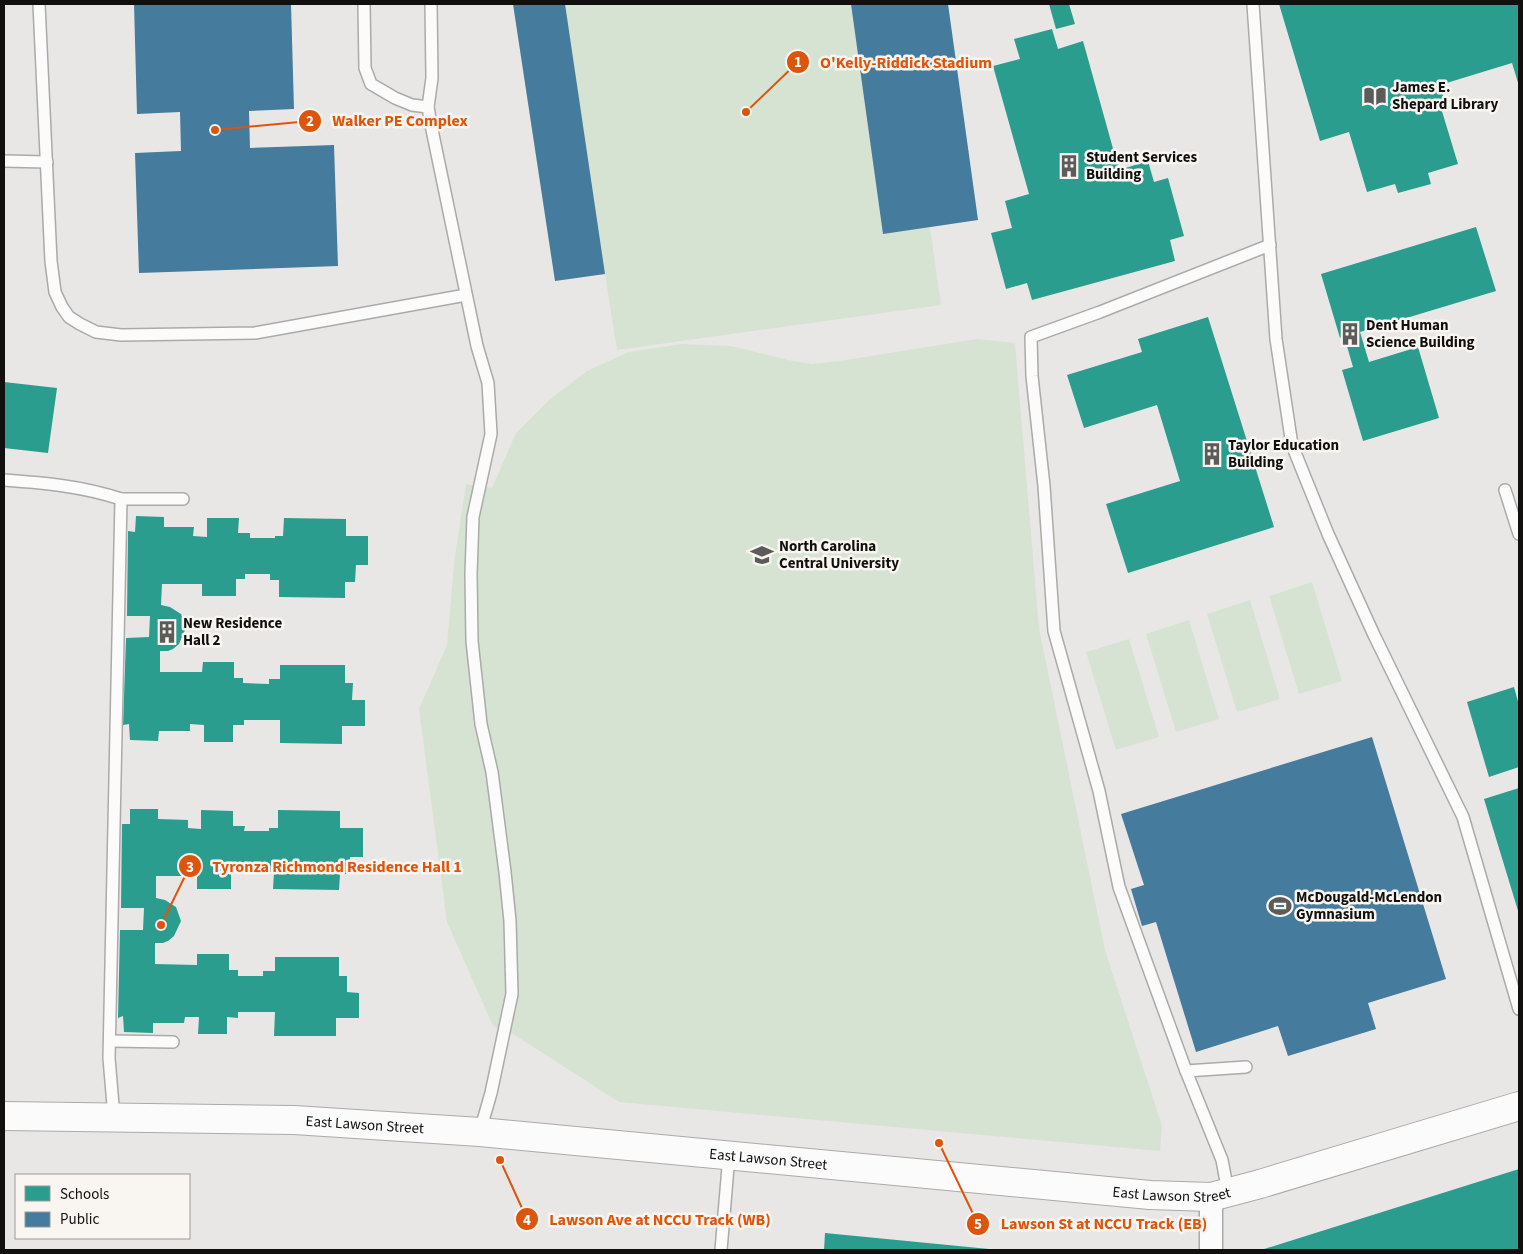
<svg xmlns="http://www.w3.org/2000/svg" width="1523" height="1254" font-family="'Source Sans 3',sans-serif">
<style>
.green{fill:#d6e3d2}
.schools{fill:#2a9d8f}
.public{fill:#457b9d}
.lines{fill:none;stroke-linecap:round;stroke-linejoin:round}
.lane-casing{stroke:#abaaa8;stroke-width:14}
.street-casing{stroke:#abaaa8;stroke-width:25}
.secondary-casing{stroke:#abaaa8;stroke-width:30}
.lane{stroke:#fcfbfb;stroke-width:11}
.street{stroke:#fcfbfb;stroke-width:22}
.secondary{stroke:#fcfbfb;stroke-width:28}
.labels{text-anchor:middle;dominant-baseline:central;stroke-width:5;stroke-linejoin:round;paint-order:stroke}
.poi-label{font-size:15px;font-weight:bold;fill:#12100f;stroke:#f9f5f0;text-anchor:start}
.street-label{font-size:15px;fill:#12100f;stroke:#f9f5f0}
.leader{fill:none;stroke:#dd550c;stroke-width:2}
.callout-dot{fill:#dd550c;stroke:#f9f5f0;stroke-width:2}
.mark-label{font-size:15px;text-anchor:middle;font-weight:bold;fill:#fff}
.callout-label{font-size:16px;text-anchor:middle;font-weight:bold;fill:#dd550c;stroke:#f9f5f0;stroke-width:5;stroke-linejoin:round;paint-order:stroke}
</style>
<rect width="100%" height="100%" fill="#e9e7e5"/>
<g class="green">
<path d="M513 4H948L978 220 930 227 941 305 617 350 605 274 555 281Z"/>
<path d="M977 339 1015 343 1039 628 1105 950 1162 1126 1160 1151 619 1102 513 1034 493 1026 447 922 419 709 447 645 454 563 466 484 492 488 516 433 549 400 587 371 629 352 682 344 731 346 788 360 811 364 839 361Z"/>
<path d="M1312 582 1342 681 1299 694 1269 596Z"/>
<path d="M1250 600 1280 699 1237 712 1207 614Z"/>
<path d="M1189 620 1219 719 1176 732 1146 634Z"/>
<path d="M1129 639 1159 737 1116 750 1086 652Z"/>
</g>
<g class="schools">
<path d="M1049 4H1069L1075 24 1056 29Z"/>
<path d="M1279 4H1519V86L1512 63 1440 85 1446 106 1441 108 1458 164 1428 173 1431 184 1398 193 1395 184 1367 192 1349 132 1320 141Z"/>
<path d="M1052 29 1058 49 1083 41 1119 170 1148 161 1154 182 1168 178 1184 236 1170 240 1175 261 1032 300 1027 283 1006 289 991 233 1012 228 1005 201 1029 194 993 66 1020 59 1014 39Z"/>
<path d="M1476 227 1496 291 1360 332 1369 362 1418 347 1439 418 1363 441 1342 370 1353 367 1344 336 1340 338 1321 274Z"/>
<path d="M1208 317 1274 527 1128 573 1106 504 1180 481 1157 405 1084 428 1067 375 1142 352 1138 339Z"/>
<path d="M4 382 57 388 48 453 4 448Z"/>
<path d="M136 516 164 517V527H194L193 536 207 537V518H239L238 533H250V538H275V536H283L284 518 346 519V536H368V565H356L355 582H345V598L279 597V580H270V574H245V579H236V596H202V584H162L161 605 170 607 181 614 186 628 179 644 173 649 168 651H160V672H202L203 662H234V678H243V683L269 684V679H280V665H345V683H353L352 700H365V726H342V744L280 743V720H244V725H233V742H204V725L190 724V731H159L158 741 130 740 129 724 123 725 126 638 149 637 150 616H127L128 531 135 532Z"/>
<path d="M1514 687 1519 705V767L1489 777 1467 702Z"/>
<path d="M1519 788V914L1484 799Z"/>
<path d="M130 809H158V819L188 820V828L201 829V810L233 811V826H245L244 831H269V828H278V810L340 811V828H363V857H350V874H340L339 890 273 889 274 872H265V866H239V872H231V889H197V876H156V898L165 900 176 907 181 921 174 936 168 941 163 943H155V964L197 965V954H229V970H238V976H263V971H275V957H339V976H347V992L359 993V1018H336V1036H274L275 1012H238V1018L227 1017V1034H198L199 1017H185L184 1023H153V1033L124 1032 123 1016 118 1018 120 930H143L144 908H121L122 824H130Z"/>
<path d="M1519 1169V1249L1514 1250H1261Z"/>
<path d="M825 1233 989 1249V1250H824Z"/>
</g>
<g class="public">
<path d="M134 4H291L294 109 249 111 250 148 334 145 338 266 139 273 135 153 181 151 180 112 137 114Z"/>
<path d="M513 4H565L605 274 555 281Z"/>
<path d="M851 4H948L978 220 883 234Z"/>
<path d="M1372 737 1446 979 1368 1003 1376 1029 1288 1056 1278 1026 1196 1052 1156 922 1142 926 1131 889 1144 885 1121 814Z"/>
</g>
<g class="lines">
<defs>
<g id="lane">
<path d="M39 4 51 261 55 292 62 307 69 317 80 324 96 332 121 335 255 333 466 295"/>
<path d="M364 4 365 68 371 84 395 98 412 105 428 107"/>
<path d="M431 4 432 78 428 107 431 125 477 346 488 383 491 434 473 517 471 574 472 641 481 724 492 772 505 872 510 921 512 994 491 1093 480 1131"/>
<path d="M1253 4 1276 339 1292 445 1328 534 1374 635 1463 817 1519 1009"/>
<path d="M4 161 47 162"/>
<path d="M4 480C45 483 81 486 121 499L109 1058 114 1117"/>
<path d="M1505 490 1519 534"/>
<path d="M121 499H183"/>
<path d="M110 1041 173 1042"/>
<path d="M1186 1071 1119 887 1099 791 1054 631 1044 486 1032 376 1031 337 1100 312 1270 245"/>
<path d="M1228 1192 1222 1160 1186 1071 1246 1067"/>
<path d="M721 1250 729 1155"/>
</g>
<path id="street" d="M1211 1197V1250"/>
<g id="secondary">
<path id="s1" d="M4 1116 294 1120 480 1132 1150 1195 1211 1197 1260 1184 1519 1106"/>
</g>
</defs>
<use href="#lane" class="lane-casing"/>
<use href="#street" class="street-casing"/>
<use href="#secondary" class="secondary-casing"/>
<use href="#lane" class="lane"/>
<use href="#street" class="street"/>
<use href="#secondary" class="secondary"/>
</g>
<defs>
<symbol id="library-bare" viewBox="-9 -9 18 18"><path d="M-6-4Q-3-5.5-.7-3.5V5Q-3 3-6 4ZM6-4Q3-5.5 .7-3.5V5Q3 3 6 4Z" fill="#5d5b5a" stroke="#f9f5f0" stroke-width="2.5" paint-order="stroke"/></symbol>
<symbol id="building-bare" viewBox="-9 -9 18 18"><path d="M-4-6H4V6H1V3H-1V6H-4ZM-2.5-4.3h1.7v1.8h-1.7ZM.8-4.3h1.7v1.8H.8ZM-2.5-1h1.7V.8h-1.7ZM.8-1h1.7V.8H.8Z" fill="#5d5b5a" stroke="#f9f5f0" stroke-width="2.5" paint-order="stroke"/></symbol>
<symbol id="university-bare" viewBox="-9 -9 18 18"><path d="M0-5L7-2L0 1L-7-2ZM-4 1L0 2.5L4 1V4Q0 6-4 4Z" fill="#5d5b5a" stroke="#f9f5f0" stroke-width="2.5" paint-order="stroke"/></symbol>
<symbol id="stadium-bare" viewBox="-9 -9 18 18"><path d="M0-5a6.5 5 0 1 0 0 10a6.5 5 0 1 0 0-10ZM-3.5-1.8h7v3.6h-7Z" fill="#5d5b5a" stroke="#f9f5f0" stroke-width="2.5" paint-order="stroke"/></symbol>
</defs>
<g fill-rule="evenodd">
<use href="#library-bare" x="1359" y="80" width="32" height="32"/>
<use href="#building-bare" x="1053" y="150" width="32" height="32"/>
<use href="#building-bare" x="1334" y="318" width="32" height="32"/>
<use href="#building-bare" x="1196" y="438" width="32" height="32"/>
<use href="#university-bare" x="746" y="539" width="32" height="32"/>
<use href="#building-bare" x="151" y="616" width="32" height="32"/>
<use href="#stadium-bare" x="1264" y="890" width="32" height="32"/>
</g>
<g class="labels">
<g class="poi-label">
<text x="1392" y="87">James E.<tspan x="1392" dy="17">Shepard Library</tspan></text>
<text x="1086" y="157">Student Services<tspan x="1086" dy="17">Building</tspan></text>
<text x="1366" y="325">Dent Human<tspan x="1366" dy="17">Science Building</tspan></text>
<text x="1228" y="445">Taylor Education<tspan x="1228" dy="17">Building</tspan></text>
<text x="779" y="546">North Carolina<tspan x="779" dy="17">Central University</tspan></text>
<text x="183" y="623">New Residence<tspan x="183" dy="17">Hall 2</tspan></text>
<text x="1296" y="897">McDougald-McLendon<tspan x="1296" dy="17">Gymnasium</tspan></text>
</g>
<g class="street-label">
<text stroke="none"><textPath href="#s1" startOffset="361">East Lawson Street</textPath></text>
<text stroke="none"><textPath href="#s1" startOffset="766">East Lawson Street</textPath></text>
<text stroke="none"><textPath href="#s1" startOffset="1171">East Lawson Street</textPath></text>
</g>
</g>
<path class="leader" d="M746 112L798 62M215 130L310 121M161 925L190 866M500 1160L527 1219M939 1143L978 1224"/>
<g class="callout-dot">
<circle cx="746" cy="112" r="5"/>
<circle cx="215" cy="130" r="5"/>
<circle cx="161" cy="925" r="5"/>
<circle cx="500" cy="1160" r="5"/>
<circle cx="939" cy="1143" r="5"/>
<circle cx="798" cy="62" r="12"/>
<circle cx="310" cy="121" r="12"/>
<circle cx="190" cy="866" r="12"/>
<circle cx="527" cy="1219" r="12"/>
<circle cx="978" cy="1224" r="12"/>
</g>
<g class="mark-label">
<text x="798" y="67">1</text>
<text x="310" y="126">2</text>
<text x="190" y="872">3</text>
<text x="527" y="1225">4</text>
<text x="978" y="1229">5</text>
</g>
<g class="callout-label">
<text x="906" y="68">O'Kelly-Riddick Stadium</text>
<text x="400" y="126">Walker PE Complex</text>
<text x="337" y="872">Tyronza Richmond Residence Hall 1</text>
<text x="660" y="1225">Lawson Ave at NCCU Track (WB)</text>
<text x="1104" y="1229">Lawson St at NCCU Track (EB)</text>
</g>
<rect width="1523" height="1254" fill="none" stroke="#12100f" stroke-width="10"/>
<rect x="15" y="1174" width="175" height="65" fill="#f9f5f0" stroke="#9d9996"/>
<rect x="25" y="1186" width="25" height="15" fill="#2a9d8f" stroke="#9d9996"/>
<text x="60" y="1199" font-size="15" fill="#12100f">Schools</text>
<rect x="25" y="1212" width="25" height="15" fill="#457b9d" stroke="#9d9996"/>
<text x="60" y="1224" font-size="15" fill="#12100f">Public</text>
</svg>
